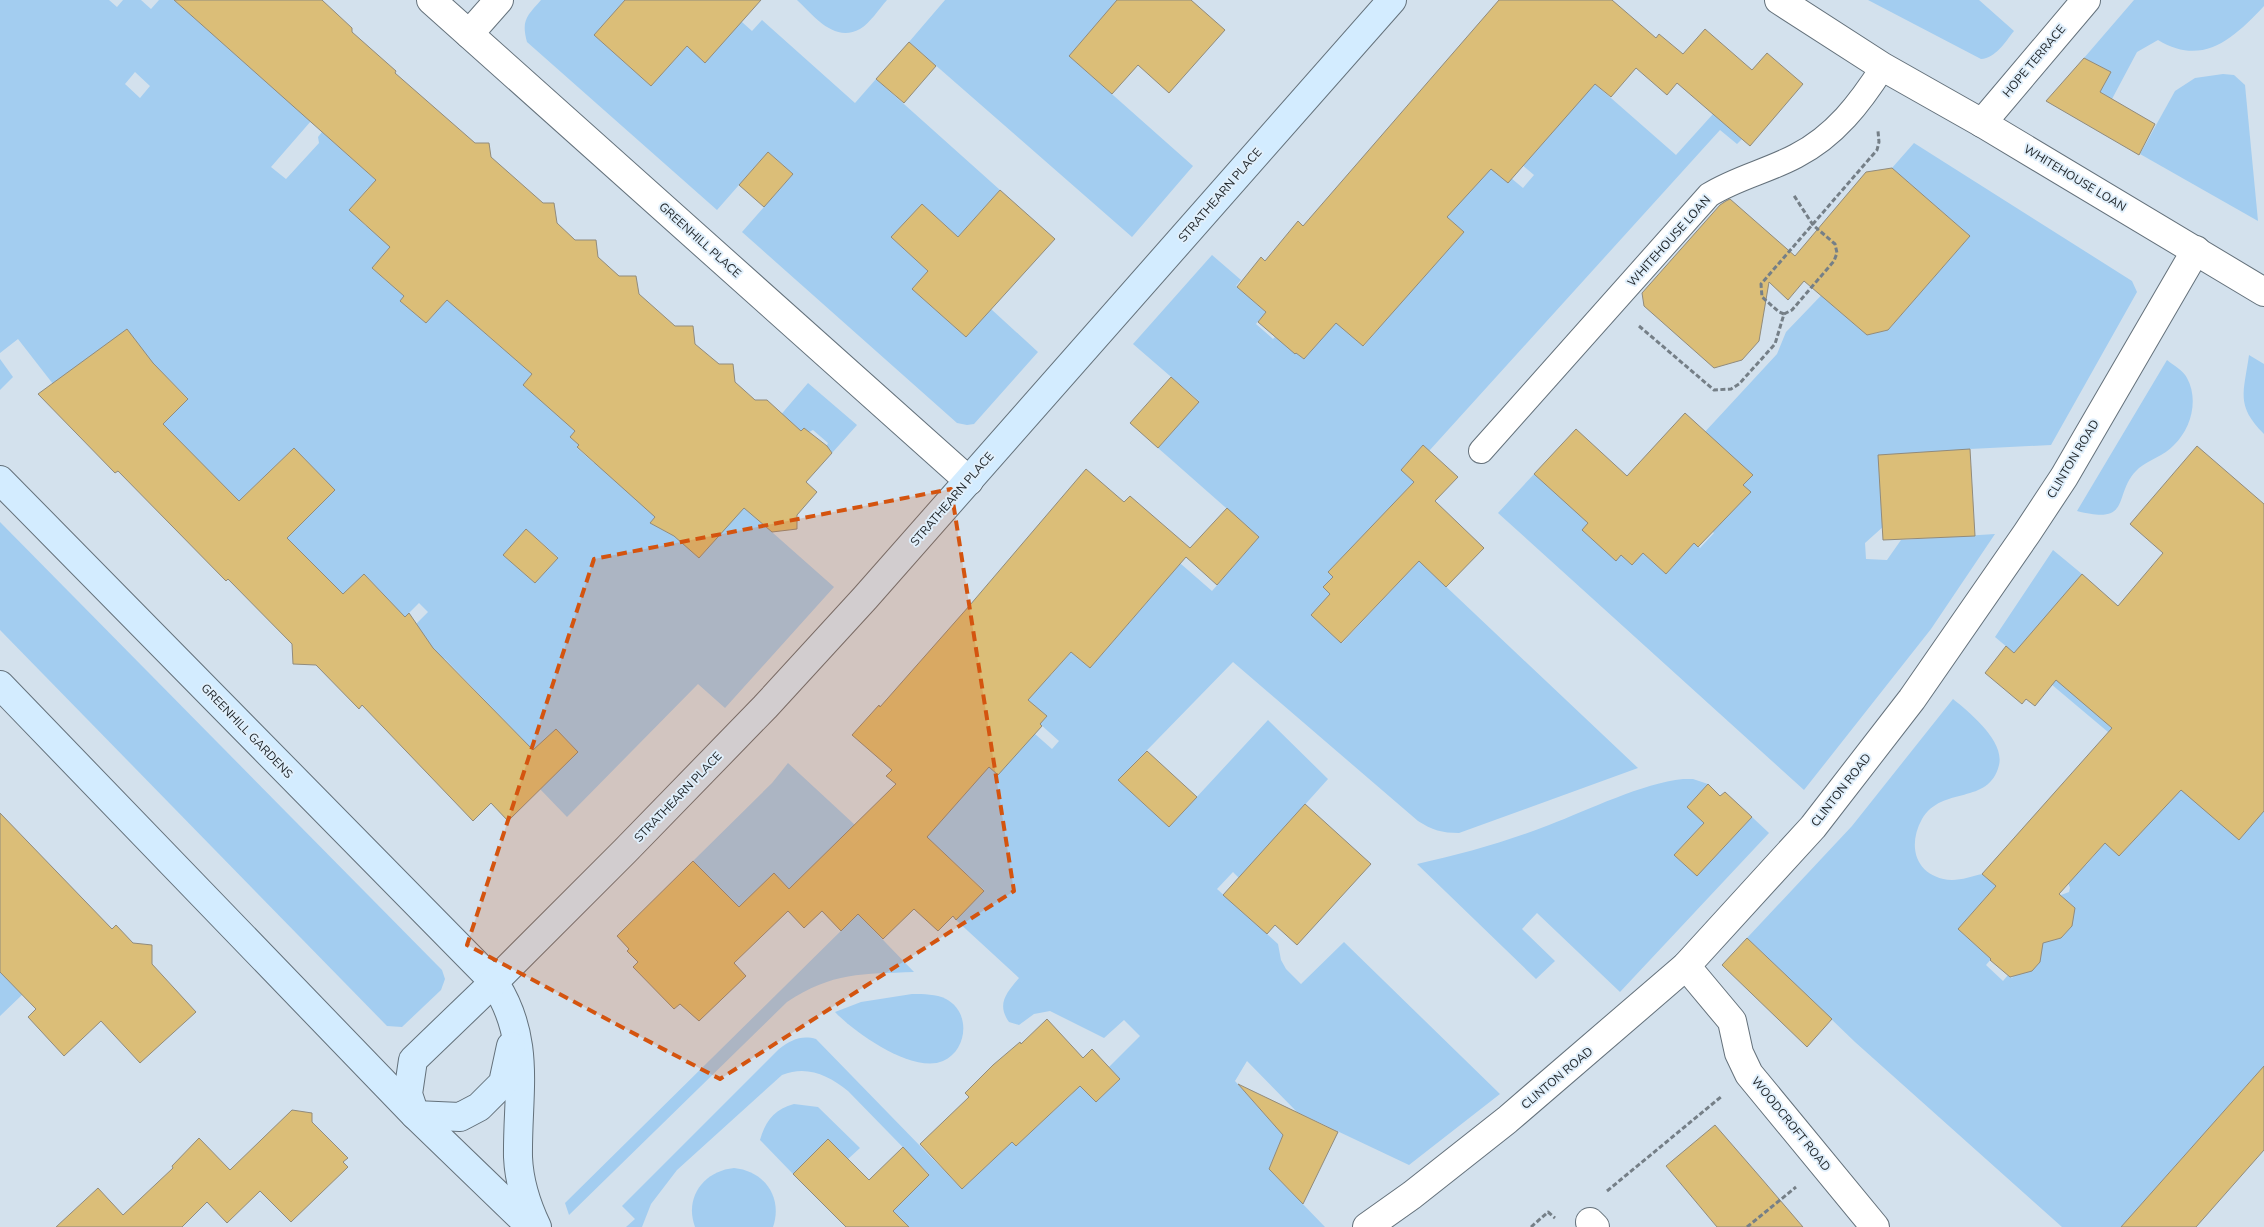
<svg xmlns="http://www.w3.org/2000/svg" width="2264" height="1227" font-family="'Nunito Sans',sans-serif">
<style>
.green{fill:#a3cdf0;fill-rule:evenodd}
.building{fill:#dbbe78;stroke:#918b7c}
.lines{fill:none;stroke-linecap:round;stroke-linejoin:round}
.lane-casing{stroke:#64717b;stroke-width:26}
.street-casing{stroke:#64717b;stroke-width:30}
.secondary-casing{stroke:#64717b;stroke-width:30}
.path{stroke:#757f87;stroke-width:3;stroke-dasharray:5 2.5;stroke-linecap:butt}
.lane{stroke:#fff;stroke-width:24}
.street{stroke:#fff;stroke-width:28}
.secondary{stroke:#d3ecff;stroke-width:28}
.marked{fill:#d4540f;fill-opacity:0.2;stroke:#d4540f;stroke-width:4;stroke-dasharray:10 6;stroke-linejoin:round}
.labels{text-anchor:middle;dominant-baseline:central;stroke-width:4;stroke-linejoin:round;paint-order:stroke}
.street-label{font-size:12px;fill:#21272b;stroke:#e0effb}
</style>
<rect width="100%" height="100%" fill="#d3e1ed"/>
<g class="green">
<path d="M0 0H109L117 7 123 0H141L151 9 159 0H174L311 121 271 167 286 179 319 143 318 137 322 132 381 184 376 189 368 188 349 210 366 226 410 225 372 268 389 283 435 232 449 245 400 301 426 323 448 299 503 349 535 370 523 385 532 393 587 417 570 437 579 445 577 448 594 463 639 414 670 499 650 523 674 536 699 558 719 536 730 495 834 587 725 708 698 684 567 817 540 789 578 752 556 729 533 750 445 659 370 622 390 601 364 574 343 594 310 561 269 555 335 490 294 448 239 501 161 425 188 398 158 369 53 384 18 339 0 353ZM135 72 150 86 140 98 125 84ZM127 329 142 349 115 339ZM526 529 558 557 535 583 503 555ZM419 603 428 612 413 627 394 628Z"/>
<path d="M541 0H625L594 35 651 86 724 6 752 31 762 20 855 103 876 79 1000 190 958 237 922 204 891 237 928 271 912 289 966 337 991 309 1038 352 974 424 967 425 957 423 742 232 793 174 768 152 717 210 527 42C521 20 527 16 541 0Z"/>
<path d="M797 0H887C879 9 870 23 860 29 834 43 814 16 797 0Z"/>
<path d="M945 0H1119L1069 56 1193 166 1132 237 909 42Z"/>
<path d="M1868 0H1979L2014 31C2005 42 1996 58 1981 59Z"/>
<path d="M2134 0H2264V6C2233 39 2203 67 2158 40L2137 52 2112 99 2100 92 2111 72 2084 58Z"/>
<path d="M2223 74 2234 75 2245 85 2258 221 2140 154 2175 91 2195 78Z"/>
<path d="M1595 84 1676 155 1713 114 1742 139 1737 144 1720 130 1429 451 1422 446 1401 470 1414 482 1328 572 1333 577 1330 594 1311 615 1342 643 1419 561 1638 768 1459 833C1442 833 1432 830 1418 821L1233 662 1118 780 1169 827 1268 720 1328 779 1239 878 1233 872 1217 889 1278 944 1281 960 1286 969 1301 984 1344 942 1500 1094 1409 1165 1297 1112 1247 1061 1235 1081 1285 1137 1269 1169 1325 1227H909L893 1211 929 1174 848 1091C828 1075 807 1065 782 1075L677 1170 651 1204 642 1227H626L635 1219 622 1206 779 1049C791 1040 801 1035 816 1039L962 1189 1012 1142 1016 1146 1072 1094 1078 1083 1096 1102 1120 1079 1109 1067 1140 1036 1124 1020 1104 1038 1050 1011 1034 1014 1019 1025 1009 1022C996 1004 1007 992 1019 978L956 920 984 890 919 830 934 782 958 802 972 786 962 776 979 758 998 775 1017 753 1002 705 1052 749 1059 741 1040 724 1047 716 1024 697 1038 664 1051 675 1071 652 1090 668 1156 592 1135 574 1150 537 1212 591 1259 537 1158 448 1199 401 1133 344 1212 255 1241 280 1236 286 1266 312 1256 324 1273 339 1275 337 1304 359 1341 317 1364 346 1391 313 1395 275 1413 289 1464 232 1447 217H1437L1458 183 1469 193 1491 169 1511 178 1523 188 1534 175 1508 153Z"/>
<path d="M1914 143 2132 281 2137 292 2051 445 1970 449 1865 543 1866 559 1887 560 1901 540 1995 534 1931 629 1804 790 1498 513 1534 474 1564 501 1592 520 1617 560 1621 555 1643 553 1666 574 1694 543 1700 548 1714 533 1706 526 1752 475 1727 451 1703 434 1777 354 1786 332 1835 281 1832 305 1867 335 1888 330 1970 236 1892 168Z"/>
<path d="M2249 355 2264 364V434C2235 405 2244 392 2249 355Z"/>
<path d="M0 359 13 377 0 390Z"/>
<path d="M2167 360C2173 365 2184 371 2187 378 2199 400 2191 429 2174 445 2164 456 2150 459 2139 468 2111 493 2135 526 2077 511Z"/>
<path d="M808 383 857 425 832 453 826 447 828 443 813 430 809 432 804 428 798 434 779 417Z"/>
<path d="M0 522 442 970 445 979 441 990 402 1027 387 1026 0 630Z"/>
<path d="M2053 550 2082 574 2100 718 2150 761 2264 811V1066L2121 1227H2062L1855 1042 1747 938 1852 826 1953 699C1969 712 2005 741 1999 765 1989 806 1942 785 1922 819 1906 848 1917 878 1952 880 1962 880 1973 876 1982 874L1996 886 1958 929 1991 959 1986 965 2003 981 2008 975 2012 978 2049 937 2053 940 2061 938 2072 926 2070 914 2075 909 2061 895 2069 892 2070 888 2068 882 2081 861 2086 865 2105 843 2119 856 2141 833 2132 825 2168 786 2108 732 1995 637Z"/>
<path d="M788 763 855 825 789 889 733 913 710 890 715 883 693 861 772 783Z"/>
<path d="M1683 779H1693L1708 784 1687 807 1704 823 1674 855 1697 876 1752 817 1769 833 1620 992 1537 913 1522 929 1555 961 1536 979 1417 864C1462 854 1505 842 1549 825 1588 810 1643 783 1683 779Z"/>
<path d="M858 914 914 972C863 974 832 972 787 1002L569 1215 565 1203Z"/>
<path d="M73 946 0 1016V972L7 979Z"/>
<path d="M912 994C924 994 936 994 946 999 971 1012 968 1050 943 1061 913 1074 855 1033 835 1012L861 1002Z"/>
<path d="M794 1104 818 1107 860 1148 848 1159 828 1139 793 1174 760 1140C765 1122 774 1109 794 1104Z"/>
<path d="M734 1168C765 1171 783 1198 773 1227H695C684 1197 704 1171 734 1168Z"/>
</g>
<g class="building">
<path d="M174 0H322L352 28V32L396 71 395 73 475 143H489L491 157 543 203H554L557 223 575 240H596L598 257 619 276H636L639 294 675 326H693L695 344 719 364H733L735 382 755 400H767L801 431 804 428 827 446 832 453 806 482 817 492 797 515V529L772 532 744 508 699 558 674 536 650 523 655 517 577 447 579 445 570 437 575 431 523 385 532 374 447 300 426 323 400 301 404 296 372 268 390 247 349 210 376 180Z"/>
<path d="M625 0H761L705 63 687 46 651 86 594 35Z"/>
<path d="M1117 0H1191L1225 30 1169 93 1138 65 1112 94 1069 56Z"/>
<path d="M1499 0H1612L1656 38 1659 34 1683 54 1705 29 1752 70 1767 53 1803 84 1750 146 1677 83 1667 95 1636 68 1611 97 1595 84 1508 183 1491 169 1447 217 1464 232 1363 346 1336 323 1304 359 1296 353 1295 354 1258 322 1266 312 1237 287 1261 257 1265 261 1298 221 1303 226Z"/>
<path d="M909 42 936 66 904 103 876 79Z"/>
<path d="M2084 58 2111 72 2100 92 2155 124 2139 155 2046 101Z"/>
<path d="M768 152 793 174 764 207 739 185Z"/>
<path d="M1892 168 1970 236 1888 330 1867 335 1804 281 1788 300 1769 282 1759 341 1742 360 1714 368 1644 306 1642 293 1720 205 1726 201 1730 199 1795 256 1866 172Z"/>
<path d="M1000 190 1055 239 966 337 912 289 928 271 891 237 922 204 958 237Z"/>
<path d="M127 329 153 363 188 399 163 424 239 501 294 448 335 490 287 538 343 594 364 574 405 617 409 613 433 648 533 750 556 729 578 752 508 821 491 803 473 821 362 705 359 709 316 665 293 664 292 644 228 579 226 581 118 471 115 473 38 394Z"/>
<path d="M1171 377 1199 402 1158 448 1130 423Z"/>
<path d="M1685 413 1753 475 1743 485 1751 492 1698 547 1694 543 1666 574 1643 553 1632 565 1621 555 1616 561 1582 530 1588 523 1534 474 1576 429 1627 476Z"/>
<path d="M1423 445 1458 477 1435 501 1484 548 1446 587 1419 561 1341 643 1311 615 1330 594 1323 587 1333 577 1328 572 1414 482 1401 470Z"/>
<path d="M2197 446 2264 504V811L2239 840 2181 790 2119 856 2105 843 2059 894 2075 908 2072 926 2061 938 2043 943 2040 962 2032 971 2010 977 1990 960 1991 959 1958 929 1996 886 1982 874 2112 728 2056 680 2035 706 2026 699 2022 704 1985 673 2006 646 2014 653 2082 574 2118 606 2163 553 2130 524Z"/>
<path d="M1970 449 1975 536 1883 540 1878 455Z"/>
<path d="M1086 469 1124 502 1130 496 1190 548 1227 508 1259 537 1217 585 1186 557 1090 668 1071 652 1028 700 1047 716 1040 724 1042 726 998 775 989 767 927 837 984 891 956 920 953 916 938 931 914 909 883 939 858 914 841 931 822 911 804 928 788 911 734 963 746 976 699 1021 680 1004 674 1009 633 967 638 962 627 951 629 949 617 936 693 861 739 907 774 873 789 889 896 784 886 776 892 770 852 735 879 705 880 707 970 605Z"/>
<path d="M526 529 558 558 535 583 503 555Z"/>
<path d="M1147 751 1197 797 1169 827 1118 780Z"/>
<path d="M1708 784 1720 796 1725 792 1752 817 1697 876 1674 855 1704 823 1687 807Z"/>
<path d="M1305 804 1371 864 1297 945 1275 925 1267 934 1223 895Z"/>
<path d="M0 813 112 929 116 925 133 943 152 945V964L196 1012 140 1063 101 1021 64 1056 28 1017 36 1009 0 972Z"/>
<path d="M1747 938 1832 1019 1807 1047 1722 965Z"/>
<path d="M1047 1019 1083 1058 1092 1049 1120 1079 1096 1102 1080 1086 1016 1146 1012 1142 962 1189 920 1144 969 1097 965 1093 993 1065 1020 1042 1021 1044Z"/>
<path d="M2264 1066V1150L2196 1227H2121Z"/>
<path d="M1238 1084 1338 1132 1303 1204 1269 1169 1283 1135Z"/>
<path d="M292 1110 312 1113V1122L348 1158 343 1162 348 1167 291 1222 260 1191 227 1223 207 1202 182 1227H56L98 1188 123 1215 173 1168 172 1166 199 1138 230 1170Z"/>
<path d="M1715 1125 1761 1178 1803 1227H1717L1666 1166Z"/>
<path d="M828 1139 869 1180 903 1147 929 1175 893 1211 909 1227H846L793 1174Z"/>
</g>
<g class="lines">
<defs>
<path id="lane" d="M1481 451 1709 195C1736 178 1768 171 1796 156 1835 136 1860 103 1883 67"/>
<g id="street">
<path d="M431 0 969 481"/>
<path d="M1779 0 1883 67 1982 123 2264 292"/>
<path d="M469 34 499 0"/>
<path d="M1982 123 2086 0"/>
<path d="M1686 966 1732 1021 1739 1053 1749 1074 1875 1227"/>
<path d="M1590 1222 1595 1227"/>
<path d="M1367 1227 1412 1195 1507 1120 1686 966 1813 827 1912 699 2027 533 2064 477 2196 250"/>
</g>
<g id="secondary">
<path d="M0 480 494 982C532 1040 517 1093 518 1157 519 1181 527 1206 537 1227"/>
<path d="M0 685 415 1115 460 1117 479 1107 503 1083 511 1046"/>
<path d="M531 1227 415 1115 408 1094 413 1060 494 982 625 851 765 707 865 598 1392 0"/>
</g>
</defs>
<use href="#lane" class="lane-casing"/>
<use href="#street" class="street-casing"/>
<use href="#secondary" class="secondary-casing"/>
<g class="path">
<path d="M1784 314 1792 310 1834 261 1837 253 1835 244 1813 225 1793 194"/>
<path d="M1639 326 1714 390 1731 389 1739 384 1775 344 1784 314 1779 312 1762 297 1761 284 1877 150 1879 142 1878 131"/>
<path d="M1607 1191 1722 1096"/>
<path d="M1531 1227 1548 1212 1555 1218"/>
<path d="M1747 1227 1796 1187"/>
</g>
<use href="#lane" class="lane"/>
<use href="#street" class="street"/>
<use href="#secondary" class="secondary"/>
</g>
<path class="marked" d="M951 489 1014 891 720 1079 467 945 594 559Z"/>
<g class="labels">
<g class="street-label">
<text transform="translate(2034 61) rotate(-50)">HOPE TERRACE</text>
<text transform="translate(2075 178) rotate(31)">WHITEHOUSE LOAN</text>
<text transform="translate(1220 195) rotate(-49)">STRATHEARN PLACE</text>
<text transform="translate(700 240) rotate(42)">GREENHILL PLACE</text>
<text transform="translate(1669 241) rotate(-48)">WHITEHOUSE LOAN</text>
<text transform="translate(2073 459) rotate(-59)">CLINTON ROAD</text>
<text transform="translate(952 499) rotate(-49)">STRATHEARN PLACE</text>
<text transform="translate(247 731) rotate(46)">GREENHILL GARDENS</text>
<text transform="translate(1841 790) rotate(-52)">CLINTON ROAD</text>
<text transform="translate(678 797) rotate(-46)">STRATHEARN PLACE</text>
<text transform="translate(1557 1078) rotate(-40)">CLINTON ROAD</text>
<text transform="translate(1791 1124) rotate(51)">WOODCROFT ROAD</text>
</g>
</g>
</svg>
